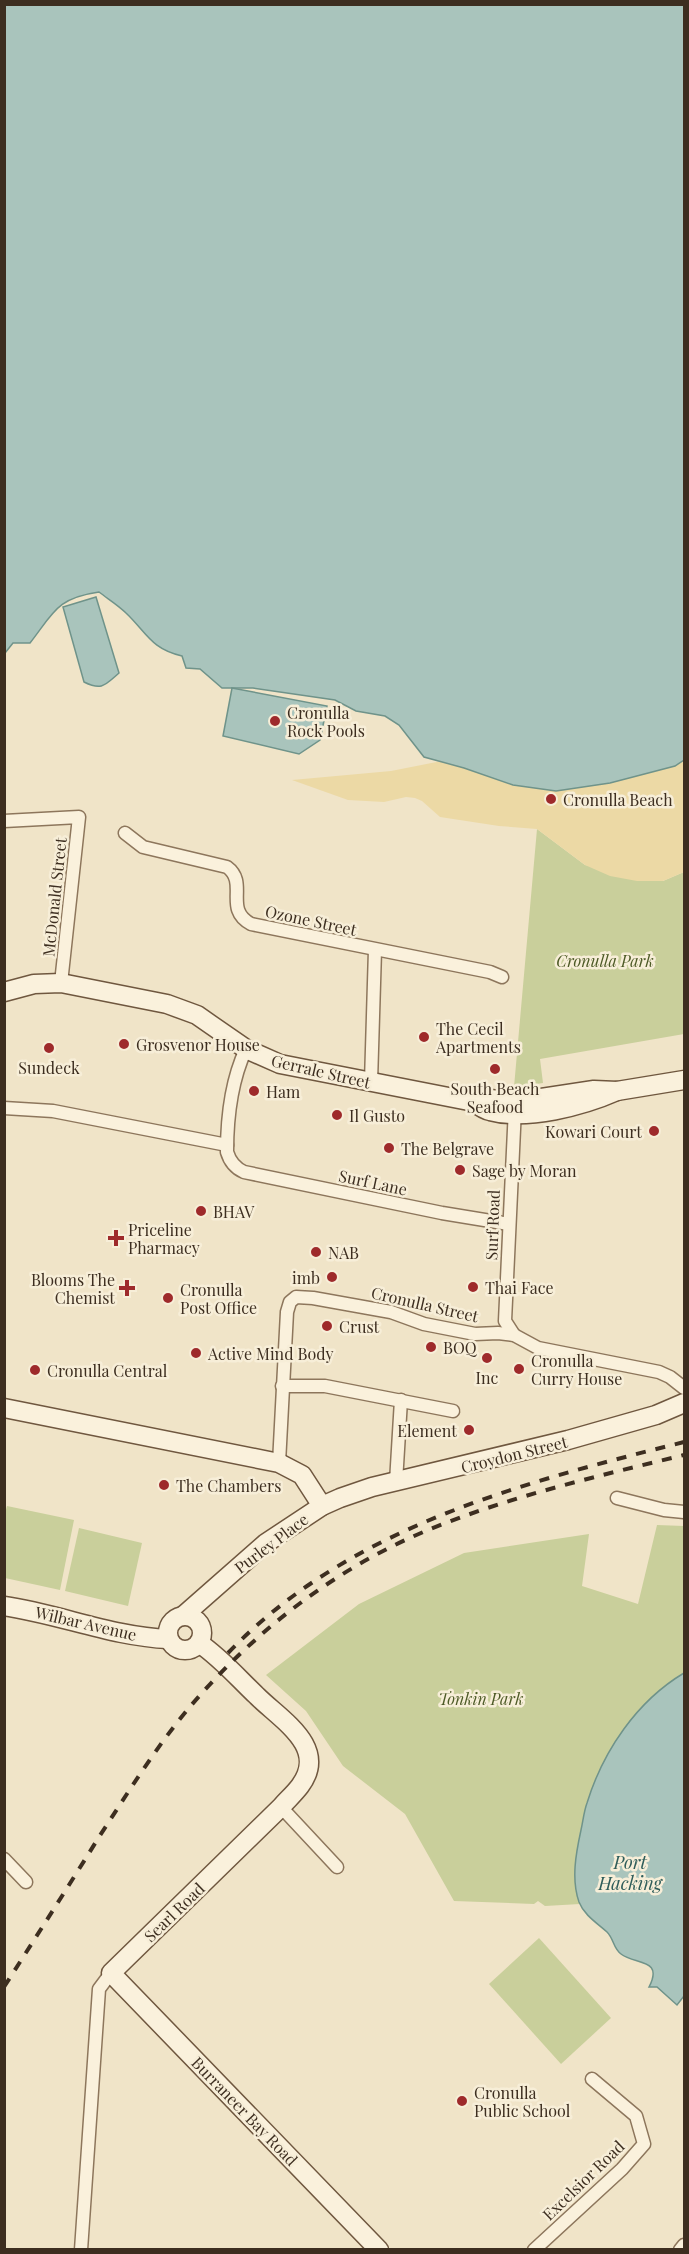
<svg xmlns="http://www.w3.org/2000/svg" width="689" height="2254" font-family="'Playfair Display',serif">
<style>
.green{fill:#c9cf9b}
.sand{fill:#ecd9a5}
.water{fill:#a9c4bc;stroke:#6f938a;stroke-width:1.5}
.lines{fill:none;stroke-linecap:round;stroke-linejoin:round}
.street-casing{stroke:#8d765c;stroke-width:15}
.secondary-casing{stroke:#6f573f;stroke-width:21}
.street{stroke:#faf1dc;stroke-width:12}
.secondary{stroke:#faf1dc;stroke-width:18}
.rail{stroke:#3d2e20;stroke-width:4;stroke-dasharray:10 10;stroke-linecap:butt}
.poi-dot{fill:#9e2a2b;stroke:#f7eed8;stroke-width:2}
.labels{text-anchor:middle;dominant-baseline:central;stroke-width:5;stroke-linejoin:round;paint-order:stroke}
.poi-label{font-size:16px;fill:#3d2e20;stroke:#f7eed8;text-anchor:start}
.street-label{font-size:16px;fill:#3d2e20;stroke:#f7eed8}
.park-label{font-size:16px;font-style:italic;fill:#4d5a26;stroke:#f7eed8}
.water-label{font-size:18px;font-style:italic;fill:#2f5d5a;stroke:#f7eed8}
</style>
<rect width="100%" height="100%" fill="#f0e4c8"/>
<g class="green">
<path d="M537 829 585 865 663 881 684 872V1034L540 1059 543 1083 514 1087Z"/>
<path d="M7 1506 74 1520 60 1590 5 1578 4 1517Z"/>
<path d="M657 1525 684 1526V1673C632 1708 596 1761 583 1822 577 1853 573 1873 580 1904L545 1906 538 1901 534 1904 454 1901 405 1814 343 1766 306 1711 266 1675 359 1604 464 1553 589 1534 582 1586 638 1604Z"/>
<path d="M79 1528 142 1543 128 1606 65 1591Z"/>
<path d="M539 1938 611 2018 561 2064 489 1984Z"/>
</g>
<path class="sand" d="M684 718V872L663 881H637L610 876 585 865 537 829 499 826 440 817 422 801 415 798 406 797 384 802 348 800 292 780 391 771 548 740Z"/>
<g class="water">
<path d="M5 4 684 5V760L675 766 610 783 556 791 513 785 464 768 424 757 399 725 385 716 356 711 335 700 253 688H222L200 669 186 668 182 656C151 649 147 633 126 613 118 605 108 599 99 592 57 598 54 612 30 643H13L5 653Z"/>
<path d="M96 597 119 673C105 685 102 691 84 682L63 607Z"/>
<path d="M232 688 327 706 320 740 299 754 223 736Z"/>
<path d="M684 1673V1996L677 2005 657 1987H649C664 1958 635 1965 621 1954 613 1948 614 1939 607 1932 597 1923 584 1915 579 1902 571 1879 576 1853 581 1830 583 1821 584 1811 587 1803 603 1751 637 1701 684 1673Z"/>
</g>
<g class="lines">
<defs>
<g id="street">
<path d="M4 821 79 817 61 983"/>
<path d="M125 833 143 847 227 867C249 883 223 909 251 924L490 972 502 977"/>
<path d="M246 1049C231 1081 227 1116 227 1152 230 1162 235 1168 244 1172L442 1213 509 1224"/>
<path d="M371 1082 375 950"/>
<path d="M4 1108 53 1111 227 1145"/>
<path d="M514 1335 505 1321 515 1108"/>
<path d="M282 1386H325L453 1411"/>
<path d="M279 1463 287 1312 290 1302 296 1297 313 1298 391 1312 424 1324 475 1334 498 1333 514 1335 538 1348 659 1372 670 1377 684 1388"/>
<path d="M396 1482 401 1400"/>
<path d="M617 1498 664 1510 684 1512"/>
<path d="M281 1807 337 1867"/>
<path d="M4 1859 26 1882"/>
<path d="M81 2250 99 1989 111 1973"/>
<path d="M534 2250 622 2169 644 2144 636 2116 592 2079"/>
<path d="M680 2250 684 2245"/>
</g>
<g id="secondary">
<path d="M4 992 34 984 61 983 167 1004 197 1015 246 1049 280 1064 474 1102C479 1106 484 1110 490 1111 527 1121 583 1106 617 1091"/>
<path d="M474 1102 490 1099 515 1102 594 1090 617 1091 684 1080"/>
<path d="M4 1408 279 1463 302 1475 322 1506"/>
<path d="M4 1606C59 1614 114 1637 168 1639"/>
<circle cx="185" cy="1633" r="17"/>
<path d="M183 1616 266 1543 322 1506 340 1498 372 1487 568 1440 656 1415 684 1403"/>
<path d="M199 1643C221 1658 238 1678 257 1696 281 1720 329 1747 300 1786 294 1794 287 1800 281 1807L111 1973 379 2250"/>
</g>
</defs>
<use href="#street" class="street-casing"/>
<use href="#secondary" class="secondary-casing"/>
<use href="#street" class="street"/>
<use href="#secondary" class="secondary"/>
<g class="rail">
<path d="M228 1653C349 1527 521 1483 684 1442"/>
<path d="M4 1987C36 1937 68 1887 99 1837 131 1788 162 1737 202 1693 264 1624 341 1566 428 1530 511 1496 598 1476 684 1455"/>
</g>
</g>
<g class="poi-dot">
<circle cx="275" cy="721" r="6"/>
<circle cx="551" cy="799" r="6"/>
<circle cx="424" cy="1037" r="6"/>
<circle cx="124" cy="1044" r="6"/>
<circle cx="49" cy="1048" r="6"/>
<circle cx="495" cy="1069" r="6"/>
<circle cx="254" cy="1091" r="6"/>
<circle cx="337" cy="1115" r="6"/>
<circle cx="654" cy="1131" r="6"/>
<circle cx="389" cy="1148" r="6"/>
<circle cx="460" cy="1170" r="6"/>
<circle cx="201" cy="1211" r="6"/>
<path d="M113 1229h6v6h6v6h-6v6h-6v-6h-6v-6h6z"/>
<circle cx="316" cy="1252" r="6"/>
<circle cx="332" cy="1277" r="6"/>
<circle cx="473" cy="1287" r="6"/>
<path d="M124 1279h6v6h6v6h-6v6h-6v-6h-6v-6h6z"/>
<circle cx="168" cy="1298" r="6"/>
<circle cx="327" cy="1326" r="6"/>
<circle cx="431" cy="1347" r="6"/>
<circle cx="196" cy="1353" r="6"/>
<circle cx="487" cy="1358" r="6"/>
<circle cx="519" cy="1369" r="6"/>
<circle cx="35" cy="1370" r="6"/>
<circle cx="469" cy="1430" r="6"/>
<circle cx="164" cy="1485" r="6"/>
<circle cx="462" cy="2101" r="6"/>
</g>
<g class="labels">
<g class="poi-label">
<text x="287" y="712">Cronulla<tspan x="287" dy="18">Rock Pools</tspan></text>
<text x="563" y="799">Cronulla Beach</text>
<text x="436" y="1028">The Cecil<tspan x="436" dy="18">Apartments</tspan></text>
<text x="136" y="1044">Grosvenor House</text>
<text x="49" y="1067" text-anchor="middle">Sundeck</text>
<text x="495" y="1088" text-anchor="middle">South Beach<tspan x="495" dy="18">Seafood</tspan></text>
<text x="266" y="1091">Ham</text>
<text x="349" y="1115">Il Gusto</text>
<text x="642" y="1131" text-anchor="end">Kowari Court</text>
<text x="401" y="1148">The Belgrave</text>
<text x="472" y="1170">Sage by Moran</text>
<text x="213" y="1211">BHAV</text>
<text x="128" y="1229">Priceline<tspan x="128" dy="18">Pharmacy</tspan></text>
<text x="328" y="1252">NAB</text>
<text x="320" y="1277" text-anchor="end">imb</text>
<text x="115" y="1279" text-anchor="end">Blooms The<tspan x="115" dy="18">Chemist</tspan></text>
<text x="485" y="1287">Thai Face</text>
<text x="180" y="1289">Cronulla<tspan x="180" dy="18">Post Office</tspan></text>
<text x="339" y="1326">Crust</text>
<text x="443" y="1347">BOQ</text>
<text x="208" y="1353">Active Mind Body</text>
<text x="531" y="1360">Cronulla<tspan x="531" dy="18">Curry House</tspan></text>
<text x="47" y="1370">Cronulla Central</text>
<text x="487" y="1377" text-anchor="middle">Inc</text>
<text x="457" y="1430" text-anchor="end">Element</text>
<text x="176" y="1485">The Chambers</text>
<text x="474" y="2092">Cronulla<tspan x="474" dy="18">Public School</tspan></text>
</g>
<g class="street-label">
<text transform="translate(54 897) rotate(-84)">McDonald Street</text>
<text transform="translate(311 920) rotate(12)">Ozone Street</text>
<text transform="translate(321 1071) rotate(13)">Gerrale Street</text>
<text transform="translate(373 1182) rotate(12)">Surf Lane</text>
<text transform="translate(492 1225) rotate(-88)">Surf Road</text>
<text transform="translate(425 1304) rotate(13)">Cronulla Street</text>
<text transform="translate(514 1454) rotate(-14)">Croydon Street</text>
<text transform="translate(271 1543) rotate(-37)">Purley Place</text>
<text transform="translate(86 1623) rotate(13)">Wilbar Avenue</text>
<text transform="translate(174 1912) rotate(-44)">Searl Road</text>
<text transform="translate(245 2111) rotate(46)">Burraneer Bay Road</text>
<text transform="translate(583 2180) rotate(-44)">Excelsior Road</text>
</g>
<g class="park-label">
<text x="605" y="960">Cronulla Park</text>
<text x="481" y="1698">Tonkin Park</text>
</g>
<g class="water-label">
<text x="630" y="1862">Port<tspan x="630" dy="21">Hacking</tspan></text>
</g>
</g>
<rect width="689" height="2254" fill="none" stroke="#3d2e20" stroke-width="12"/>
</svg>
